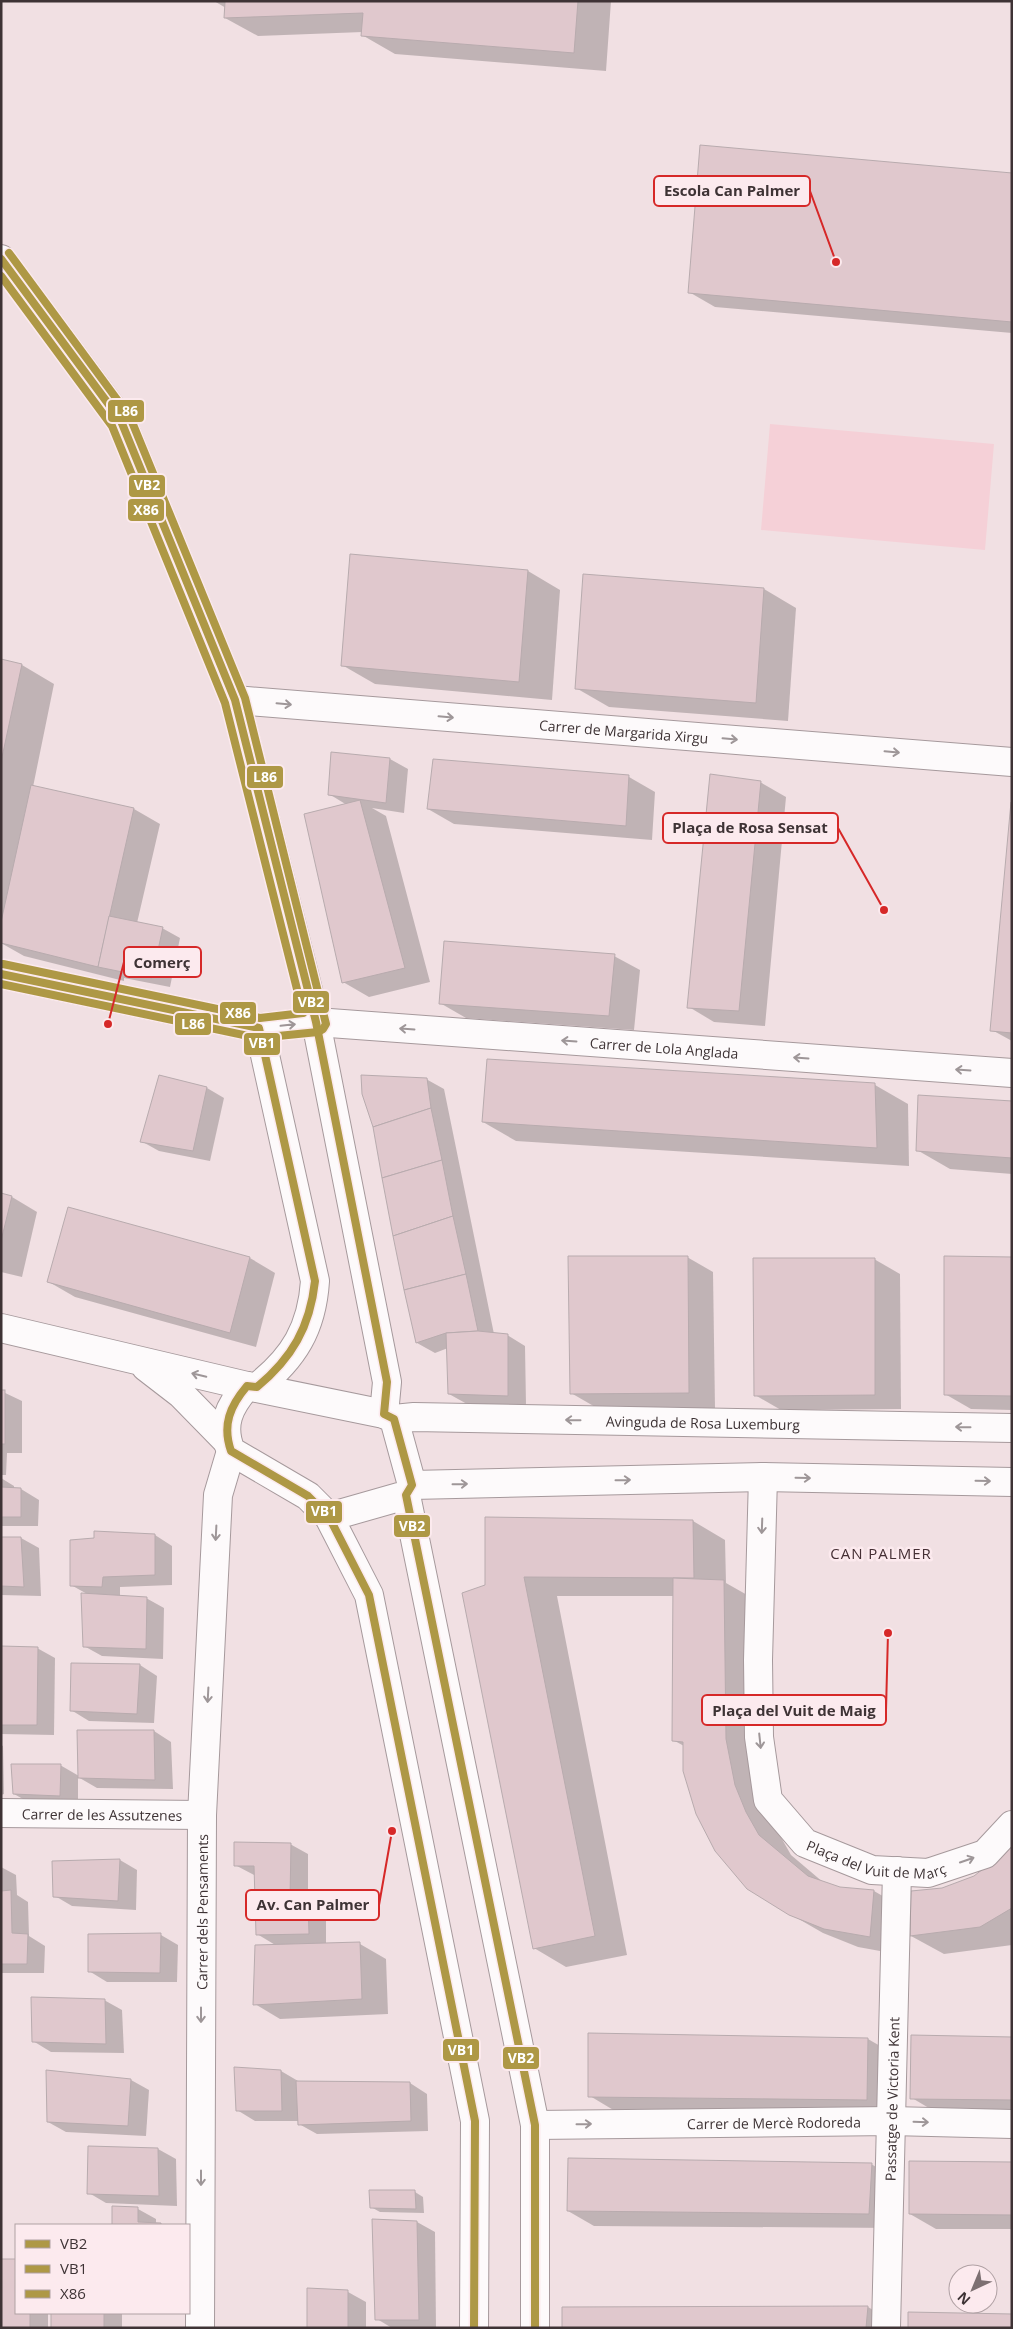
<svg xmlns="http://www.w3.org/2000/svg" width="1013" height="2329" font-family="'Open Sans',sans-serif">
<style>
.green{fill:#f5d0d7}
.shadow{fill:#0003}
.building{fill:#e0c8cd;stroke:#b8abae}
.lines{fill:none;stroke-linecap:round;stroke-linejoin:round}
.pedestrian-casing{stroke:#a6999c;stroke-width:30}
.minor-casing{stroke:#a6999c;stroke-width:30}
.pedestrian{stroke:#fdfafb;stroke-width:28}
.minor{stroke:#fdfafb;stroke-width:28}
.bus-1-casing{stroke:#fceaee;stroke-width:11}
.bus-2-casing{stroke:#fceaee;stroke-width:11}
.bus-3-casing{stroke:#fceaee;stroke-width:11}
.bus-4-casing{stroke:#fceaee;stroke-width:11}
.bus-1{stroke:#ae9845;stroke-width:8}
.bus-2{stroke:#ae9845;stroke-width:8}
.bus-3{stroke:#ae9845;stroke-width:8}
.bus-4{stroke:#ae9845;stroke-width:8}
.oneway{stroke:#9e9698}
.labels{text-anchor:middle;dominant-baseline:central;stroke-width:5;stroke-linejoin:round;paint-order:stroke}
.street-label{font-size:14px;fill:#3e3335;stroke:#fceaee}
.neighbourhood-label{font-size:15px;letter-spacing:1px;fill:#452f34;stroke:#fceaee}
.leader{fill:none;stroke:#d62828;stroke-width:2}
.callout-dot{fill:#d62828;stroke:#fceaee;stroke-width:2}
.callout{fill:#fceaee;stroke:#d62828;stroke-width:2}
.callout-label{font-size:15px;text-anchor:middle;font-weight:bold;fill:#3e3335}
.line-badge{stroke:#fceaee;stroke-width:2}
.badge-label{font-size:14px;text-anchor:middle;font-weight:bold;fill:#fff}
</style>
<rect width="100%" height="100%" fill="#f1e0e3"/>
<path class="green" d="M770 424 994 444 985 550 761 530Z"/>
<g class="shadow">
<path d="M214 1H611L606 71 395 54 362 35 363 32 258 36 225 18 226 8Z"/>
<path d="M1012 174V333L715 307 689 292Z"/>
<path d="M528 571 560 590 552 700 375 684 342 665Z"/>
<path d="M764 589 796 608 788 721 609 707 576 688Z"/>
<path d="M1 661 22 665 54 684 33 787 134 809 160 824 137 923 162 928 180 938 170 987 124 978V981L24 956 1 943Z"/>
<path d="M332 754 390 759 408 769 404 813 372 808 386 816 430 982 369 997 343 982 347 805 329 794Z"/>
<path d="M434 760 629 777 655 792 652 840 454 824 428 809Z"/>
<path d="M760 782 786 797 765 1026 714 1022 689 1007Z"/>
<path d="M1012 803V1041L992 1030Z"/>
<path d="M614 956 640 970 634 1030 466 1018 440 1003Z"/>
<path d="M426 1079 444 1089 494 1334 507 1335 525 1346 526 1405 467 1404 449 1394 448 1348 435 1353 417 1343 374 1126Z"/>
<path d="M875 1085 908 1104 909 1166 516 1141 483 1122Z"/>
<path d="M207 1088 224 1098 210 1161 159 1151 141 1141Z"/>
<path d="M1012 1102V1174L950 1169 917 1150Z"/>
<path d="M1 1194 12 1197 37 1212 22 1277 1 1272Z"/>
<path d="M687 1257 713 1272 715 1408H597L571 1393Z"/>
<path d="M250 1258 275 1273 256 1347 75 1297 49 1282Z"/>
<path d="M1012 1258V1410L971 1409 945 1394Z"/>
<path d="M874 1259 900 1274 901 1409 781 1410 755 1395Z"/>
<path d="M1 1391 22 1401V1453H7L6 1475H1Z"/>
<path d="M1 1478 14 1486V1489H21L39 1500 38 1526H1Z"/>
<path d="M693 1521 725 1540 726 1583 756 1600 778 1832 791 1855 824 1883 840 1888 874 1891 907 1910 902 1955 858 1947 823 1933 790 1914 684 1746 673 1740 674 1596H557L627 1955 566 1967 534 1948 463 1594Z"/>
<path d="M155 1535 172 1546V1585L120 1587V1596L146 1598 164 1608 163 1659 102 1656 84 1646 89 1595 71 1585Z"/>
<path d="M1 1538H21L39 1548 41 1596 1 1595Z"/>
<path d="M1 1647 37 1648 55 1658 54 1735 1 1734Z"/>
<path d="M140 1665 157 1676 154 1723 89 1721 71 1710Z"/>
<path d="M154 1731 171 1742 173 1789 97 1788 78 1777V1806L32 1804 14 1794 60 1765 79 1776Z"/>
<path d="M1 1745 3 1746 4 1794 1 1795Z"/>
<path d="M290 1844 308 1854V1901L326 1911V1945L360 1944 386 1959 388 2014 280 2019 255 2004 277 1946 257 1934 256 1876 235 1865Z"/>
<path d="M1012 1848V1945L944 1954 911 1936 942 1889 975 1877Z"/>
<path d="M120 1860 137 1870 136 1910 72 1906 55 1896Z"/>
<path d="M1 1867 16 1875 17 1895 28 1902 29 1936 45 1946 44 1973H1Z"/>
<path d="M161 1935 178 1945 177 1982H107L89 1971Z"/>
<path d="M104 2000 122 2010 124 2053 51 2052 33 2041Z"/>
<path d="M590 2034 868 2039 894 2054 893 2114 615 2111 590 2096Z"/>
<path d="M1012 2038V2118L944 2117 912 2098Z"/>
<path d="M281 2071 298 2081 410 2083 427 2094 428 2131 317 2134 299 2124V2121H255L237 2110Z"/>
<path d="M131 2080 149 2090 146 2136 66 2132 48 2122Z"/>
<path d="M158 2149 176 2159 177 2206 106 2203 89 2193Z"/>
<path d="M1012 2163V2229H936L910 2214Z"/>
<path d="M871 2164 897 2179 895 2228 594 2226 568 2211Z"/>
<path d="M415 2192 423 2197 424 2213 380 2212 371 2207Z"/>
<path d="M113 2208 138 2209 156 2219V2224L162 2225H113Z"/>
<path d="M417 2222 435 2232 436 2328H392L377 2319Z"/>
<path d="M1 2261H16V2313H48V2328H1Z"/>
<path d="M308 2289 348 2292 366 2302V2328H308Z"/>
<path d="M868 2307 893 2322V2328H564Z"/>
<path d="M53 2313H122V2328H52Z"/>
</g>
<g class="building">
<path d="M214 1H578L574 53 361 36 363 13 224 18 225 2Z"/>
<path d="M700 145 1012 173V322L688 293Z"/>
<path d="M350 554 528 570 519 682 341 666Z"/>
<path d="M583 574 764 588 756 703 575 689Z"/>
<path d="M1 659 22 664 1 762Z"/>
<path d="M331 752 390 758 386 803 328 795Z"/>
<path d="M433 759 629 775 626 826 427 809Z"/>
<path d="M710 774 761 781 739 1011 687 1008Z"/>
<path d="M31 785 134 808 98 967 1 943V922Z"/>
<path d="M360 800 405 968 342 983 304 814Z"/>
<path d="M1011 802H1012V1033L990 1031Z"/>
<path d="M109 916 163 927 152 978 98 967Z"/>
<path d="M444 941 615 954 609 1016 439 1004Z"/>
<path d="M487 1059 875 1083 877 1148 482 1122Z"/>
<path d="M159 1075 207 1087 193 1151 140 1142Z"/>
<path d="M361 1075 427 1078 431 1108 373 1127 362 1094Z"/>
<path d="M918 1095 1012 1101V1158L916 1151Z"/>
<path d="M431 1108 442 1160 382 1178 373 1127Z"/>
<path d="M442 1160 453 1216 393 1236 382 1178Z"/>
<path d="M1 1193 12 1196 1 1241Z"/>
<path d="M68 1207 250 1257 230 1333 47 1282Z"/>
<path d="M453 1216 466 1274 404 1290 393 1236Z"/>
<path d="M568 1256H688L689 1393 570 1394Z"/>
<path d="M944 1256 1012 1257V1396L944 1395Z"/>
<path d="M753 1258H875V1395L754 1396Z"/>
<path d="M466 1274 478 1331 446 1333 416 1343 404 1290Z"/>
<path d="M478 1331 508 1334V1396L448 1394 446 1333Z"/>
<rect x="1" y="1390" width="4" height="54"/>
<path d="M1 1487 21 1488V1517H1Z"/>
<path d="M485 1517 693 1520 694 1578 524 1577 595 1936 533 1949 462 1593 485 1585Z"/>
<path d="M94 1531 155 1534V1575L103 1577 102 1587 70 1586V1540L94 1538Z"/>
<path d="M1 1537H21L24 1587 1 1586Z"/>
<path d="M673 1578 724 1580 726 1739 735 1785 746 1812 759 1835 808 1876 840 1887 874 1890 870 1937 824 1929 789 1915 747 1889 715 1851 696 1814 683 1771V1742L672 1741Z"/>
<path d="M81 1593 147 1597 146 1649 83 1647Z"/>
<path d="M1 1646 38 1647 37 1725H1Z"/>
<path d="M71 1663 140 1664 137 1714 70 1711Z"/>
<path d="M77 1730H154L155 1780 78 1778Z"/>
<path d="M11 1764H61L60 1796 13 1794Z"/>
<path d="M234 1842 291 1843 290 1899 308 1900 309 1934 256 1935 254 1866H234Z"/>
<path d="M1012 1846V1908L980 1927 910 1936 911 1891 942 1888 974 1876Z"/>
<path d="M120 1859 118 1901 53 1897 52 1861Z"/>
<path d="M11 1890 12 1933 28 1934 27 1964H1V1891Z"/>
<path d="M161 1933 160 1973 88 1972V1934Z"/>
<path d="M360 1942 362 1999 253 2005 255 1945Z"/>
<path d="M31 1997 105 1999 106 2044 32 2042Z"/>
<path d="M588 2033 868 2038 867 2100 588 2097Z"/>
<path d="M911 2035 1012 2037V2100L910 2099Z"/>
<path d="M234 2067 281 2070 282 2111H236Z"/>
<path d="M46 2070 131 2079 128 2126 47 2122Z"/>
<path d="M296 2081 410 2082 411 2121 298 2125Z"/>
<path d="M88 2146 158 2148 159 2196 87 2194Z"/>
<path d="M568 2158 872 2163 869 2214 567 2211Z"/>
<path d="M909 2161 1012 2162V2215L909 2214Z"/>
<path d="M369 2190H415L416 2209 370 2208Z"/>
<path d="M112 2206 138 2207V2222L161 2223V2225H112Z"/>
<path d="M372 2219 417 2221 419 2320H375Z"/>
<path d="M1 2259H16V2313H30V2328H1Z"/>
<path d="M307 2288 348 2290V2328H307Z"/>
<path d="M868 2306 866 2328H562V2307Z"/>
<path d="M908 2312 1012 2314V2328H908Z"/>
<rect x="51" y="2313" width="53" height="15"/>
</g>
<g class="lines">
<defs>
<g id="pedestrian">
<path id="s1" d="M886 2328 897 1871"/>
</g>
<g id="minor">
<path d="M1 259 121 421 235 700 316 1022 387 1382 384 1414"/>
<path id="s2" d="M235 700 1012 762"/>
<path id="s3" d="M1 974 259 1028 316 1022 1012 1073"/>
<path d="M1 1328 247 1386"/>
<path d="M146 1367 181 1394 226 1440"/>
<path d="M257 1387C294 1358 312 1328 315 1281L259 1028"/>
<path id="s4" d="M394 1419 414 1417 1012 1428"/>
<path id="s5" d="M763 1477 758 1660 759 1737 768 1800 805 1843 872 1870 928 1873 985 1854 1012 1825"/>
<path d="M412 1485 763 1477 1012 1482"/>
<path d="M406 1495 535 2125V2328"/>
<path d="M329 1517 406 1495 412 1485 394 1419 384 1414 247 1386C229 1406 220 1425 231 1451L308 1496 329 1517 369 1595 475 2121 474 2328"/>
<path id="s6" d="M1 1813 202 1815"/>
<path id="s7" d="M535 2125 891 2121 1012 2124"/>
<path id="s8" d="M200 2328 202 1815 218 1495 231 1451"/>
</g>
</defs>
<use href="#pedestrian" class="pedestrian-casing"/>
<use href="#minor" class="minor-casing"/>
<use href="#pedestrian" class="pedestrian"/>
<use href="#minor" class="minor"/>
<defs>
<path id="bus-1" d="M1 259 121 421 235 700 316 1022 387 1382 384 1414 394 1419 412 1485 406 1495 535 2125V2328"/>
<path id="bus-2" d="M1 974 259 1028 315 1281C310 1327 292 1358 257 1387L247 1386C230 1406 222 1425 231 1451L308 1496 329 1517 369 1595 475 2121 474 2328"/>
<path id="bus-3" d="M1 276 112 426 225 703 303 1013 260 1018 3 964"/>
<path id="bus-4" d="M1 984 258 1038 318 1032 323 1029 326 1024 245 698 130 417 9 253"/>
</defs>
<use href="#bus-1" class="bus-1-casing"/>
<use href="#bus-2" class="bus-2-casing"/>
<use href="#bus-3" class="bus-3-casing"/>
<use href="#bus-4" class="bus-4-casing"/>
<use href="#bus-1" class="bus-1"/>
<use href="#bus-2" class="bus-2"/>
<use href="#bus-3" class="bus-3"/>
<use href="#bus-4" class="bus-4"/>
</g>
<defs><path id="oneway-shaft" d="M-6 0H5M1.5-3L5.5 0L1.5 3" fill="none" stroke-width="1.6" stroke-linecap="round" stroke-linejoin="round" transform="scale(1.25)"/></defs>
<g class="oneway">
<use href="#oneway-shaft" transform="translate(284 704) rotate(5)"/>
<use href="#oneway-shaft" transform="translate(446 717) rotate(5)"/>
<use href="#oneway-shaft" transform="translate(730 739) rotate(5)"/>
<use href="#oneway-shaft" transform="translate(892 752) rotate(5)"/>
<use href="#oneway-shaft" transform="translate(288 1025) rotate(-6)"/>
<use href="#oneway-shaft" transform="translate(407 1029) rotate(-176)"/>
<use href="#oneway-shaft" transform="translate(569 1041) rotate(-176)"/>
<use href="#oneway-shaft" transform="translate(801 1058) rotate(-176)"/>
<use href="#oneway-shaft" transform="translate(963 1070) rotate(-176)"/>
<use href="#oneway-shaft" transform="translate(199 1375) rotate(-167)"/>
<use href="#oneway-shaft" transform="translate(573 1420) rotate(-179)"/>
<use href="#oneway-shaft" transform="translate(963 1427) rotate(-179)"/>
<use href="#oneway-shaft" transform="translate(803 1478) rotate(1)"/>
<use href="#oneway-shaft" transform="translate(623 1480) rotate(-1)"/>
<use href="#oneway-shaft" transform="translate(983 1481) rotate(1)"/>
<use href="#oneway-shaft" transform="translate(460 1484) rotate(-1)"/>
<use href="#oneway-shaft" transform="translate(762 1526) rotate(92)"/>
<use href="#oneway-shaft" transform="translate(216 1533) rotate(93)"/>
<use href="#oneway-shaft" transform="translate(208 1695) rotate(93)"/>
<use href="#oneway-shaft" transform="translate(760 1741) rotate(84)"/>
<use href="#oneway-shaft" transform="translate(967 1860) rotate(-19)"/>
<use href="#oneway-shaft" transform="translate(201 2015) rotate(90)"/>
<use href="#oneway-shaft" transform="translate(921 2122) rotate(2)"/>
<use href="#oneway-shaft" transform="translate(584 2124) rotate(-1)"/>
<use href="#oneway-shaft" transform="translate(201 2178) rotate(90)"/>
</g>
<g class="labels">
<g class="street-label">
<text stroke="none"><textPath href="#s2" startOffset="390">Carrer de Margarida Xirgu</textPath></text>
<text stroke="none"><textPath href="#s3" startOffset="670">Carrer de Lola Anglada</textPath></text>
<text stroke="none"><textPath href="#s4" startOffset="309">Avinguda de Rosa Luxemburg</textPath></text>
<text stroke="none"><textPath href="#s6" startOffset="101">Carrer de les Assutzenes</textPath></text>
<text stroke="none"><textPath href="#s5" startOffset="455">Plaça del Vuit de Març</textPath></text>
<text stroke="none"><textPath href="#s8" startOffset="416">Carrer dels Pensaments</textPath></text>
<text stroke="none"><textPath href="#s1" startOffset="229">Passatge de Victoria Kent</textPath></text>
<text stroke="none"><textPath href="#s7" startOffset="239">Carrer de Mercè Rodoreda</textPath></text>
</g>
<g class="neighbourhood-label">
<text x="881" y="1553">CAN PALMER</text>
</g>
</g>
<path class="leader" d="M836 262L810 191M884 910L838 828M108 1024L124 962M888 1633L886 1710M392 1831L379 1905"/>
<g class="callout-dot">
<circle cx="836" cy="262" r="5"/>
<circle cx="884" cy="910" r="5"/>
<circle cx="108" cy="1024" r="5"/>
<circle cx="888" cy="1633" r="5"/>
<circle cx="392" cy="1831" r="5"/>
</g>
<g class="callout">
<rect x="654" y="176" width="156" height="30" rx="5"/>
<rect x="663" y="813" width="175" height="30" rx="5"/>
<rect x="124" y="947" width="77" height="30" rx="5"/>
<rect x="702" y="1695" width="184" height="30" rx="5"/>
<rect x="246" y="1890" width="133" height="30" rx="5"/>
</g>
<g class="callout-label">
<text x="732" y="196">Escola Can Palmer</text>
<text x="750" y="833">Plaça de Rosa Sensat</text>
<text x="162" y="968">Comerç</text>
<text x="794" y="1716">Plaça del Vuit de Maig</text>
<text x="313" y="1910">Av. Can Palmer</text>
</g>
<g class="line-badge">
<rect x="107" y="399" width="38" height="24" rx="5" fill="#ae9845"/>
<rect x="128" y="474" width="38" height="24" rx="5" fill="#ae9845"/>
<rect x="127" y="498" width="38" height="24" rx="5" fill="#ae9845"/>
<rect x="246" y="765" width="38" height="24" rx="5" fill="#ae9845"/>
<rect x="292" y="990" width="38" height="24" rx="5" fill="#ae9845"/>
<rect x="219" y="1001" width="38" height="24" rx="5" fill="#ae9845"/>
<rect x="174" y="1012" width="38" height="24" rx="5" fill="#ae9845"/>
<rect x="243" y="1032" width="38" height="24" rx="5" fill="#ae9845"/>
<rect x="305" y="1500" width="38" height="24" rx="5" fill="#ae9845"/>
<rect x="393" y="1514" width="38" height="24" rx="5" fill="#ae9845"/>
<rect x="442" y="2038" width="38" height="24" rx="5" fill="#ae9845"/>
<rect x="502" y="2046" width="38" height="24" rx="5" fill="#ae9845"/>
</g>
<g class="badge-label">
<text x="126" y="416">L86</text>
<text x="147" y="490">VB2</text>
<text x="146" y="515">X86</text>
<text x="265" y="782">L86</text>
<text x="311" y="1007">VB2</text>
<text x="238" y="1018">X86</text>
<text x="193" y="1029">L86</text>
<text x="262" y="1048">VB1</text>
<text x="324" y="1516">VB1</text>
<text x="412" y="1531">VB2</text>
<text x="461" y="2055">VB1</text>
<text x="521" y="2063">VB2</text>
</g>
<rect width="1013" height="2329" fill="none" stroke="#3e3335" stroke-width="5"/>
<rect x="15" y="2224" width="175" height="90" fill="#fceaee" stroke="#b0a1a4"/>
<rect x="25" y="2240" width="25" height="8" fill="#ae9845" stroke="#b0a1a4"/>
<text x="60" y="2249" font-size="15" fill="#3e3335">VB2</text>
<rect x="25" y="2265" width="25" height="8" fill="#ae9845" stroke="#b0a1a4"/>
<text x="60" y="2274" font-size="15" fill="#3e3335">VB1</text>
<rect x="25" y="2290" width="25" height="8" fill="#ae9845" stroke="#b0a1a4"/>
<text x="60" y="2299" font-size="15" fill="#3e3335">X86</text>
<g transform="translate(973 2289) rotate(224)"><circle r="24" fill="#fceaee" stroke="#b0a1a4"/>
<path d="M0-4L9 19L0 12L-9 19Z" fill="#7d7072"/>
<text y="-8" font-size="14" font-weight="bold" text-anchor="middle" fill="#3e3335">N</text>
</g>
</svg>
